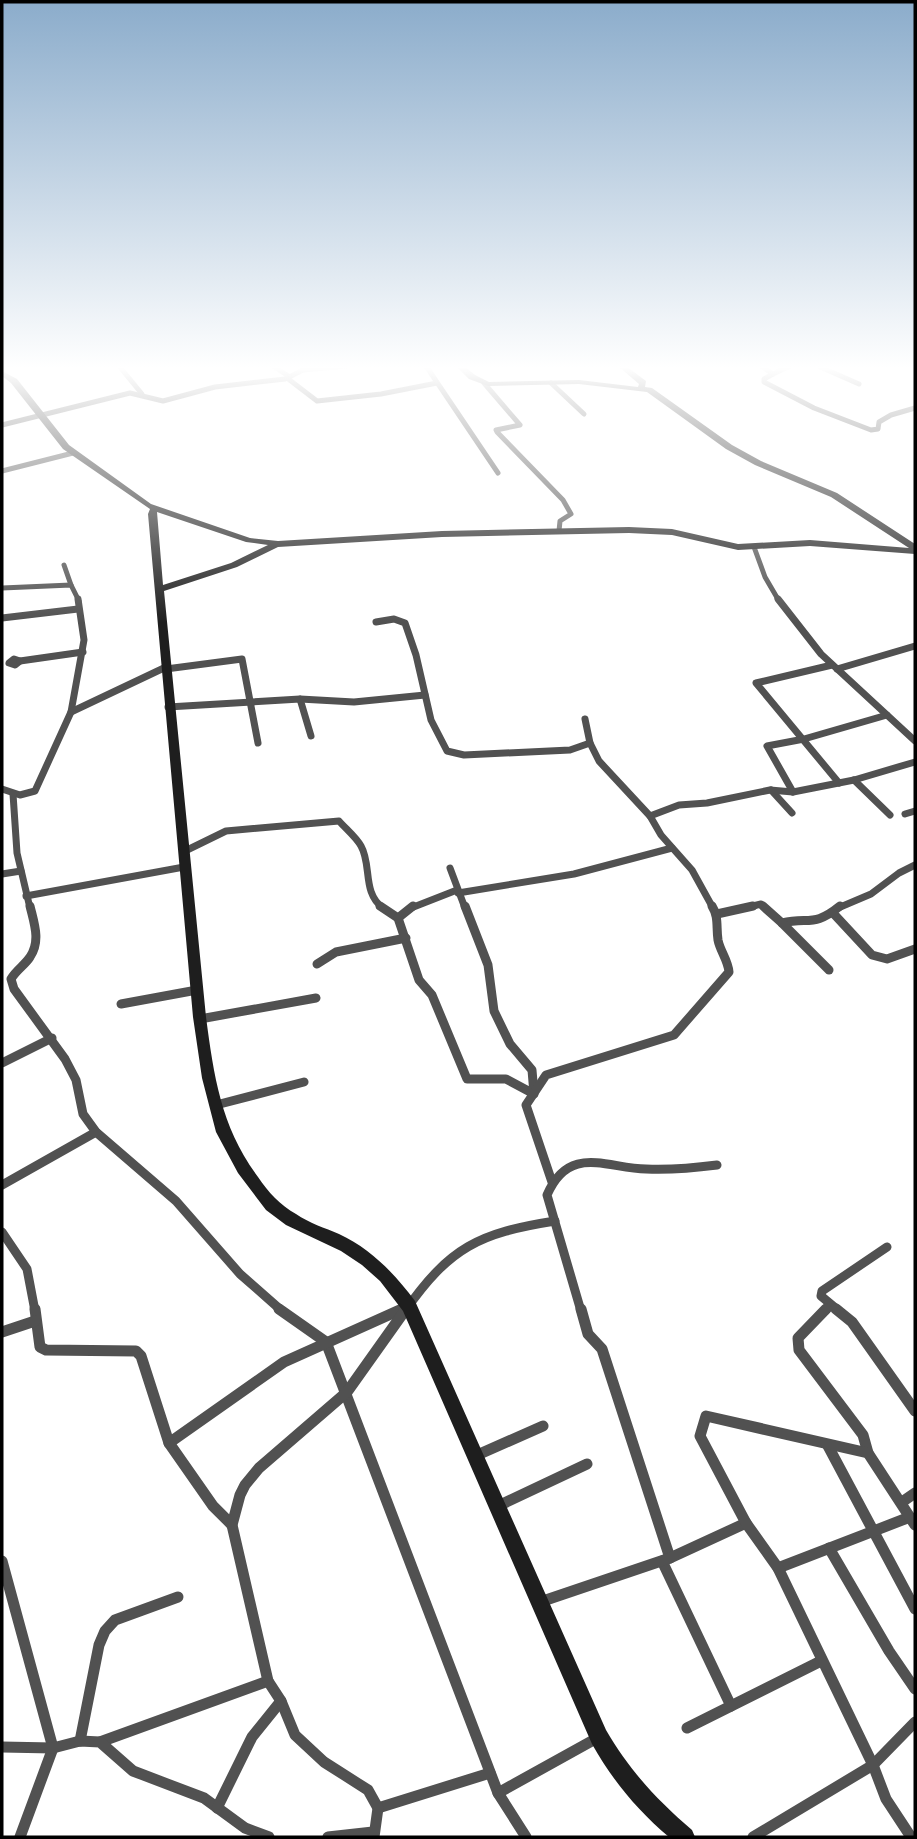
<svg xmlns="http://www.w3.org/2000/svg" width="917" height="1839" font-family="'PT Sans',sans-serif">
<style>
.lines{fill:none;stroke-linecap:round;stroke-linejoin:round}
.street-far3{stroke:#515151;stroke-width:5}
.street-far2{stroke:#515151;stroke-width:7}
.street-far1{stroke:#515151;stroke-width:9}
.street{stroke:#515151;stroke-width:11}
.secondary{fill:#1e1e1e;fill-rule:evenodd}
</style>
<rect width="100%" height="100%" fill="#fff"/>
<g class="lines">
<g class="street-far3">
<path d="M119 366 142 394"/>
<path d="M273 366 290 377"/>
<path d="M426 366 498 473"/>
<path d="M761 366 773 374 764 379V382L814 408 871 430 878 429 879 422 891 415 915 408"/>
<path d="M818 366 859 384"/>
<path d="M773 374 790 366"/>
<path d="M287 378 317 401 381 394 437 383"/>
<path d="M484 383 520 425 496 430 497 432 563 500 571 514 560 521 559 531"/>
<path d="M551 383 584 414"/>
<path d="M2 425 130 393 163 401 215 387 285 379 303 370 346 366"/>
<path d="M2 471 73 453"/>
<path d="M754 547 765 577 779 601"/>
<path d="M64 565 71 585"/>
<path d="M2 588 71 585 79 601"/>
</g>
<g class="street-far2">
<path d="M778 599 821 654 915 741"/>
<path d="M2 618 78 609"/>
<path d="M376 622 394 619 405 623 416 655 431 720 447 751 464 755 570 750 590 743"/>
<path d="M14 659 20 661 15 665 9 663Z"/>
<path d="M20 661 83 652"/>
<path d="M832 665 756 683 839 783"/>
<path d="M166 669 242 659 258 743"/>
<path d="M837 669 915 646"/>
<path d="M300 699 311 736"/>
<path d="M168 707 300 699 354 702 425 695"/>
<path d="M71 712 84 640 78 599"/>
<path d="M585 719 590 743 599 761 650 816 661 835 692 870 713 908"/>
<path d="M854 780 890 815"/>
<path d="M2 789 20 795 35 791 71 712 166 667"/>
<path d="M771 790 792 813"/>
<path d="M793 792 767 746 804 739 887 715"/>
<path d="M13 794 17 853 30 908"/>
<path d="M905 814 915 811"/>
<path d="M650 816 679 805 707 803 770 790 793 792 854 780 915 762"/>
<path d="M183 852 226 831 339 821C346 829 356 837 361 846 372 865 362 893 383 908"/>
<path d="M450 868 465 908"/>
<path d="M2 874 21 871"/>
<path d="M458 893 574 874 672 848"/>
<path d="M26 896 184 867"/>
<path d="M411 908 457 890"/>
<path d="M745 908 761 904 765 908"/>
<path d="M838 908 871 894 899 873 915 865"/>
</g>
<g class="street-far1">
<path d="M30 906C34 923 41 941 30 957 25 965 16 970 11 979L14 989 65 1059 76 1080 83 1114 96 1132 176 1201 240 1274 282 1311"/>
<path d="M380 906 398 918 419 980 432 995 467 1079H506L534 1094 532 1070 510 1044 494 1011 488 965 465 906"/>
<path d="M763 906 782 923C810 917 814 927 840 906"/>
<path d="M833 913 872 955 887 959 915 949"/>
<path d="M717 914 753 906"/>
<path d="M398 918 413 906"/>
<path d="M782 923 829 970"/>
<path d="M317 964 336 952 406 938"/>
<path d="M121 1004 197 990"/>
<path d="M200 1019 316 998"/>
<path d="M2 1063 52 1038"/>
<path d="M216 1105 304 1082"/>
<path d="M552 1182 526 1105 546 1075 674 1035 729 972C728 960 720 951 718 940 716 927 719 917 712 906"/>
<path d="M2 1185 96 1132"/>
<path d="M2 1232 27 1269 35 1311"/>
<path d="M398 1311 406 1307"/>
<path d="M405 1311C450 1247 479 1233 555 1221"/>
<path d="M581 1311 547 1195C569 1144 606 1168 646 1169 670 1170 694 1168 717 1165"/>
<path d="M825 1311 830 1305"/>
<path d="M839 1311 821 1296 822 1291 887 1247"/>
</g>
<g class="street">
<path d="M35 1309 40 1347 46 1350 136 1351 141 1356 169 1443 213 1506 232 1525"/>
<path d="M279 1309 326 1342 498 1793 526 1837"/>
<path d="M581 1309 588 1334 602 1349 670 1558"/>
<path d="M826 1309 798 1338 799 1350 863 1435 868 1453"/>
<path d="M836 1309 852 1322 915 1411"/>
<path d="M2 1332 35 1321"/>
<path d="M169 1443 284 1362 402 1309"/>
<path d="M828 1446 915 1609"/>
<path d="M475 1456 543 1426"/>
<path d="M902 1502 915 1493"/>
<path d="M498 1506 587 1464"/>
<path d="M829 1548 889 1651 915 1689"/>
<path d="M2 1561 53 1748 20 1837"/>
<path d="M662 1561 731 1706"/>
<path d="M778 1568 910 1517"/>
<path d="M540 1602 670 1558 746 1523"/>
<path d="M687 1728 821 1661"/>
<path d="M80 1741 99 1645 105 1631 115 1620 178 1597"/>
<path d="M100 1742 268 1681"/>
<path d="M2 1747 53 1748 80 1741 100 1742 133 1771 204 1798 245 1828 269 1837"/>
<path d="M498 1793 599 1737"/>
<path d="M217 1808 252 1737 281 1701"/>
<path d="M378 1808 490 1773"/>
<path d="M328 1837 373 1832"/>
<path d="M374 1837 378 1808 368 1790 324 1762 295 1735 281 1701 268 1681 232 1525 240 1495 245 1485 259 1468 347 1392 406 1309"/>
<path d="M753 1837 873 1765 915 1722"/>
<path d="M911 1837 886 1799 873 1765 778 1568 746 1523 700 1436 706 1416 868 1453 915 1525"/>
</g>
<path class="secondary" d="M456 366H464L475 375 489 382 579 380 638 387 639 384 618 366H626L646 381 645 387 652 388 732 445 761 461 837 493 915 544V554L810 546 738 550 672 535 629 533 442 537 278 547 237 567 164 591 206 1017C214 1077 221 1127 258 1177 268 1192 280 1205 296 1214 309 1223 325 1228 339 1234 371 1249 394 1273 415 1301L606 1730C630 1771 656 1799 692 1830L695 1837H669C637 1810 613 1781 592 1744L403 1311 380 1281 362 1265 341 1251 286 1225 266 1210 238 1173 216 1132 202 1078 193 1017 148 514 150 509 63 449 11 383 2 376V371L17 379 69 445 151 504 250 538 278 541 442 531 629 527 672 529 738 544 810 540 909 548 831 497 755 465 726 449 647 392 579 384 488 386 469 379ZM157 512 246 542 268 545 231 563 163 585Z"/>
</g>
<linearGradient id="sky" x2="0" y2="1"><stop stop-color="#8baccb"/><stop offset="0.59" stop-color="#fff"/><stop offset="1" stop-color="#fff" stop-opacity="0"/></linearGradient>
<rect width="917" height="623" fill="url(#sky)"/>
<rect width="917" height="1839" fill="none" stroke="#000000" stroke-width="7"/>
</svg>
